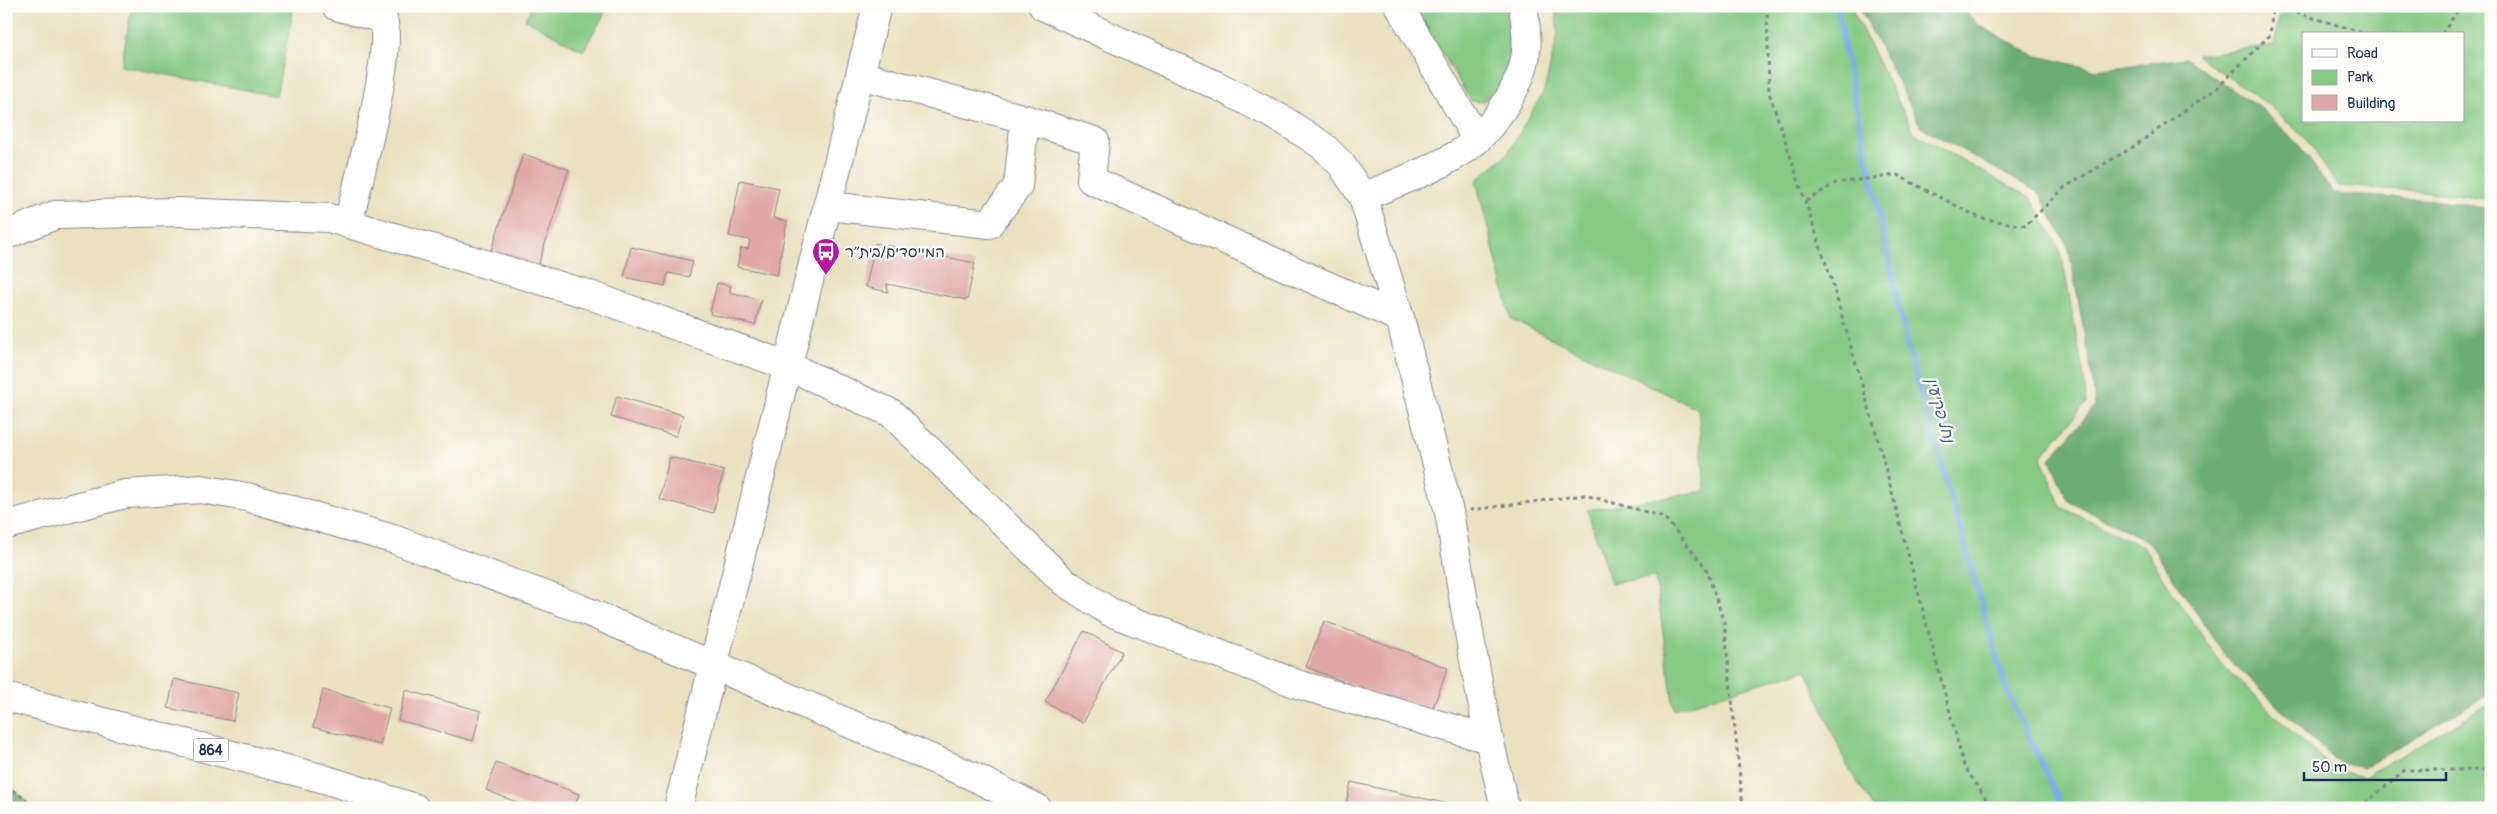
<svg xmlns="http://www.w3.org/2000/svg" width="2497" height="814" font-family="Pangolin,'Playpen Sans Hebrew',sans-serif">
<style>
.green{fill:#85c983;stroke:#507c70;fill-rule:evenodd}
.forest{fill:#6cad71;stroke:#446e68}
.lines{fill:none;stroke-linecap:round;stroke-linejoin:round}
.stream{stroke:#7aaee7;stroke-width:5.5}
.building{fill:#e0a7a5}
.minor-casing{stroke:#82888e;stroke-width:30}
.major-casing{stroke:#82888e;stroke-width:30}
.path{stroke:#82888e;stroke-width:3;stroke-dasharray:4 4;stroke-linecap:butt}
.minor{stroke:#fff;stroke-width:28}
.major{stroke:#fff;stroke-width:28}
.labels{text-anchor:middle;dominant-baseline:central;stroke-width:4.5;stroke-linejoin:round;paint-order:stroke}
.shield{fill:#fdfcf7;stroke:#5f6c8c;stroke-width:1}
.shield-label{font-size:14px;font-weight:bold;fill:#1b2f5e}
.poi-label{font-size:15px;fill:#1b2f5e;stroke:#fdfcf7;text-anchor:start}
.water-label{font-size:16px;font-style:italic;fill:#3c5b8e;stroke:#fdfcf7}
</style>
<rect width="100%" height="100%" fill="#fdfcf7"/>
<filter id="ink" filterUnits="userSpaceOnUse"><feTurbulence type="fractalNoise" baseFrequency=".02" numOctaves="2"/><feDisplacementMap in="SourceGraphic" scale="10" xChannelSelector="R" yChannelSelector="G"/><feConvolveMatrix kernelMatrix="1 2 1 2 8 2 1 2 1" color-interpolation-filters="sRGB"/></filter>
<filter id="wash" filterUnits="userSpaceOnUse"><feTurbulence type="fractalNoise" baseFrequency=".0096" numOctaves="4" result="noise"/><feDisplacementMap in="SourceGraphic" scale="20" xChannelSelector="R" yChannelSelector="G"/><feGaussianBlur stdDeviation="1.12" result="paint"/><feColorMatrix in="noise" values="0 0 0 0 0 0 0 0 0 0 0 0 0 0 0 0 0 1.4 0 .05"/><feComposite in="paint" operator="in"/></filter>
<g filter="url(#wash)">
<rect width="100%" height="100%" fill="#eae1bf"/>
<g class="green">
<path d="M132 6H294L276 96 121 66Z"/>
<path d="M532 6H593L605 13 583 51 525 19Z"/>
<path d="M1414 6H1509C1515 39 1513 84 1481 102L1471 101Z"/>
<path d="M1555 6H1853V12L1914 133 2032 199 2061 252 2084 377 2086 403 2041 457 2061 507 2143 547 2219 661 2300 740 2335 770 2364 777 2491 703V808H1874L1846 764 1806 670 1674 709 1655 577 1611 583 1587 510 1705 491 1698 409 1511 319 1476 181 1508 153 1544 91 1558 34Z"/>
<path d="M2281 6H2491V200L2433 192 2338 186 2306 139 2268 104 2196 55 2274 45ZM2303 34H2463V121H2303Z"/>
</g>
<g class="forest">
<path d="M1861 6H1960L1980 26 2034 55 2097 70 2185 58 2263 110 2299 145 2334 194 2433 200 2491 209V693L2363 768 2339 763 2306 734 2225 655 2148 541 2068 501 2050 459 2095 406 2092 376 2069 249 2039 193 1921 127 1861 10Z"/>
<path d="M6 781 33 808H6Z"/>
</g>
<g class="lines">
<path class="stream" d="M1838 6 1844 48 1906 341 2006 689 2063 808"/>
</g>
<g id="blocks">
<g class="building">
<path d="M523 154 569 169 538 266 491 251Z"/>
<path d="M740 180 779 188 773 218 787 221 777 275 737 267 741 248 748 249 750 240 729 236Z"/>
<path d="M875 243 975 263 967 300 887 284 888 292 866 287Z"/>
<path d="M631 247 693 261 689 277 668 273 665 286 624 277Z"/>
<path d="M717 283 731 286 729 292 761 300 755 325 710 314Z"/>
<path d="M617 396 683 415 676 436 611 417Z"/>
<path d="M670 457 724 471 713 513 659 499Z"/>
<path d="M1324 621 1448 668 1430 715 1306 667Z"/>
<path d="M1084 631 1122 652 1083 723 1045 702Z"/>
<path d="M174 679 239 693 233 721 168 708Z"/>
<path d="M323 690 390 708 380 745 313 727Z"/>
<path d="M406 690 481 711 473 741 398 720Z"/>
<path d="M496 763 579 794 574 808H531L486 790Z"/>
<path d="M1351 782 1462 807V808H1345Z"/>
</g>
</g>
</g>
<g filter="url(#ink)">
<use href="#blocks" fill-opacity="0" stroke="#82888e" stroke-width="1"/>
<g class="lines">
<defs>
<g id="minor">
<path d="M336 6 383 19C394 53 358 182 348 224"/>
<path d="M1043 6 1220 87 1285 121 1323 146 1341 164 1363 197 1400 318 1449 512 1472 650 1489 739 1505 808"/>
<path d="M1399 6 1477 140"/>
<path d="M1025 119 1095 141 1091 180 1400 318"/>
<path d="M1363 197C1393 184 1431 171 1458 154 1487 137 1523 87 1526 52 1528 37 1525 21 1523 6"/>
<path d="M828 206 989 224 1018 186 1025 119 860 75"/>
<path d="M6 235 55 215 176 212 329 218 587 294 788 366 891 413 1063 581 1110 612 1300 685 1489 739"/>
<path d="M6 525 125 494 201 489 247 497 393 539 579 608 970 775 1037 808"/>
<path d="M678 808 877 6"/>
</g>
<path id="major" d="M6 697 321 778 415 808"/>
</defs>
<use href="#minor" class="minor-casing"/>
<use href="#major" class="major-casing"/>
<g class="path">
<path d="M1767 6 1769 92 1832 282 1877 436 1964 766 1992 808"/>
<path d="M2273 6 2368 34"/>
<path d="M2442 34 2461 6"/>
<path d="M1806 201 1836 183 1897 175 1980 218 2025 226 2065 187 2133 147 2218 87 2270 35 2273 6"/>
<path d="M1470 510 1585 495 1664 517 1706 568 1724 622 1743 808"/>
<path d="M6 786 25 799 31 808"/>
<path d="M2359 808 2405 770H2491"/>
</g>
<use href="#minor" class="minor"/>
<use href="#major" class="major"/>
</g>
</g>
<defs>
<symbol id="bus-pin" viewBox="-11 -11 22 30"><path d="M0 17L-7.5 6A9.5 9.5 0 1 1 7.5 6Z" fill="#b5179e" stroke="#fdfcf7"/><path d="M-5-6H5V4H4V6H2V4H-2V6H-4V4H-5ZM-3.5-4V0h7V-4ZM-3.5 1.2v1.5H-2V1.2ZM2 1.2v1.5H3.5V1.2Z" fill="#fff"/></symbol>
</defs>
<g fill-rule="evenodd">
<use href="#bus-pin" x="810" y="236" width="32" height="43"/>
</g>
<g class="labels">
<rect class="shield" x="193.5" y="738.5" width="35" height="23" rx="4"/>
<g class="shield-label">
<text x="211" y="750">864</text>
</g>
<g class="poi-label">
<text x="845" y="252">המייסדים/בית״ר</text>
</g>
<g class="water-label">
<text transform="translate(1940 410) rotate(74)">נחל פקיעין</text>
</g>
</g>
<rect width="2497" height="814" fill="none" stroke="#fdfcf7" stroke-width="25"/>
<rect x="2302" y="32" width="162" height="90" fill="#fdfcf7" stroke="#a3aaba"/>
<rect x="2312" y="49" width="25" height="8" fill="#ffffff" stroke="#a3aaba"/>
<text x="2347" y="58" font-size="15" fill="#1b2f5e">Road</text>
<rect x="2312" y="70" width="25" height="15" fill="#85c983" stroke="#a3aaba"/>
<text x="2347" y="82" font-size="15" fill="#1b2f5e">Park</text>
<rect x="2312" y="95" width="25" height="15" fill="#e0a7a5" stroke="#a3aaba"/>
<text x="2347" y="108" font-size="15" fill="#1b2f5e">Building</text>
<path d="M2304 772v8h142v-8" fill="none" stroke="#1b2f5e" stroke-width="2.5"/>
<text x="2312" y="772" font-size="15" fill="#1b2f5e" stroke="#fdfcf7" stroke-width="4" paint-order="stroke">50 m</text>
</svg>
